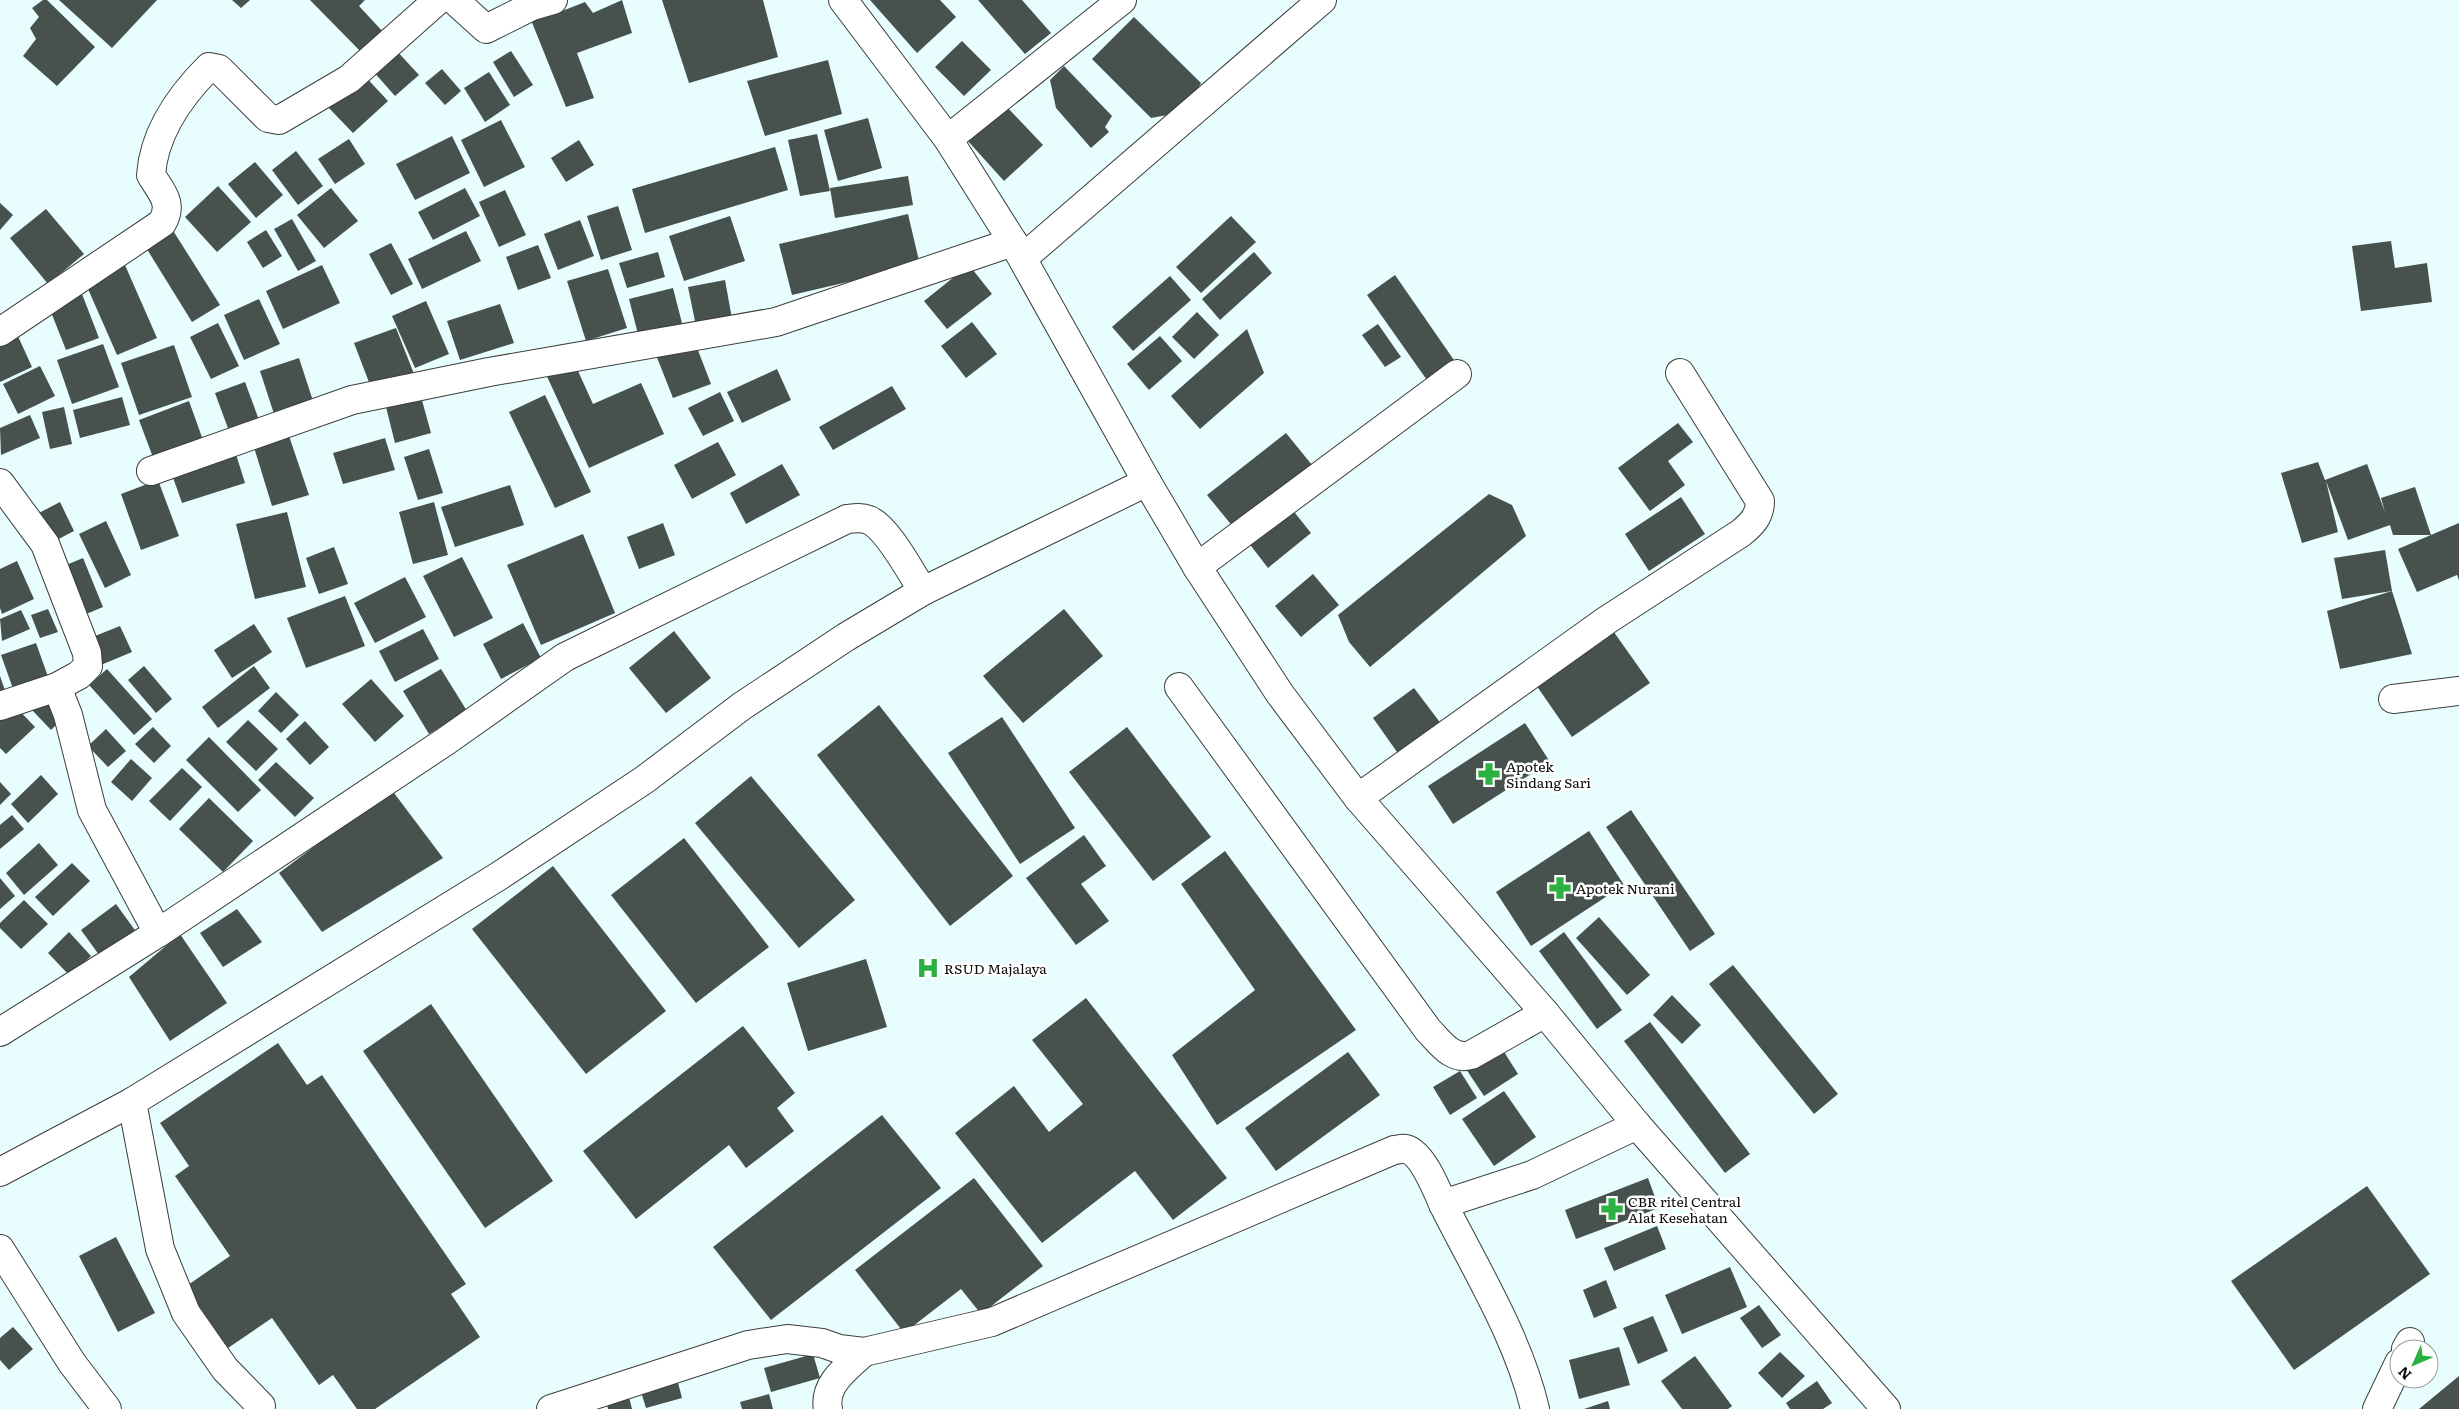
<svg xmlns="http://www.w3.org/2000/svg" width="2459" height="1409" font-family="Literata,serif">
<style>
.building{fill:#47514d}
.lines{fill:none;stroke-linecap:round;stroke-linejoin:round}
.minor-casing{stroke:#3d3d3d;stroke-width:30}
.minor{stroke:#fff;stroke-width:28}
.labels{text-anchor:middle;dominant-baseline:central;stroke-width:5;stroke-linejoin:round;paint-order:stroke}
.poi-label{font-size:14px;fill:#0a0a0a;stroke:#fff;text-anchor:start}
</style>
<rect width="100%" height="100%" fill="#e7fdfe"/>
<g class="building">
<path d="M43 0H47L95 47 57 86 23 56 36 39 30 28 39 17 32 8Z"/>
<path d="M59 0H157L112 48Z"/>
<path d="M232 0H250L241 8Z"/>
<path d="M310 0H365L359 6 385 34 363 54Z"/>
<path d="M622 0 632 33 577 53 594 98 566 107 529 15 557 13 585 2 593 13Z"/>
<path d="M662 0H763L778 57 689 83Z"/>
<path d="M870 0H940L956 17 917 53Z"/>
<path d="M978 0H1022L1051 33 1025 54Z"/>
<path d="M1134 17 1201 83 1184 112 1151 118 1092 59Z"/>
<path d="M962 41 991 70 964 96 935 67Z"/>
<path d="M395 49 419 75 395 96 372 70Z"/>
<path d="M511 51 533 85 514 97 493 62Z"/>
<path d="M828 60 842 114 765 136 747 81Z"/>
<path d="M1064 66 1112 116 1105 127 1109 132 1091 148 1056 108 1050 80Z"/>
<path d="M442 69 461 91 445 105 425 83Z"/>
<path d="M489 72 510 105 485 122 464 88Z"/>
<path d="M362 73 388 101 353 133 327 106Z"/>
<path d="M1005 105 1043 145 1004 181 967 140Z"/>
<path d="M868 118 882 168 838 181 824 130Z"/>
<path d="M501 120 525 167 484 187 461 140Z"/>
<path d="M817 134 830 191 800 196 788 140Z"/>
<path d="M452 136 470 173 415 200 396 164Z"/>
<path d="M349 139 365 164 335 184 318 159Z"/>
<path d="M579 140 594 165 566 182 551 158Z"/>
<path d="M775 147 788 190 645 233 632 189Z"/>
<path d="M296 151 323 186 298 205 272 170Z"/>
<path d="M255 162 283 195 256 218 228 184Z"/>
<path d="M908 176 913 205 835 218 830 188Z"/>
<path d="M218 186 251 222 217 252 185 217Z"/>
<path d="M331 188 358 221 324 248 297 215Z"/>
<path d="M465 188 480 216 433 240 418 212Z"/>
<path d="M505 190 526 235 499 247 479 202Z"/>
<path d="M0 203 13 215 0 230Z"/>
<path d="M618 206 632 250 601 260 587 216Z"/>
<path d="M46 209 84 254 48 284 10 238Z"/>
<path d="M908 214 920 265 792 295 779 244Z"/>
<path d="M730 216 745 261 684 281 669 236Z"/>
<path d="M1231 216 1256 242 1201 293 1176 267Z"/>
<path d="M292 219 316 261 298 271 274 229Z"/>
<path d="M580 220 594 256 558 270 544 234Z"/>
<path d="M172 229 220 305 192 322 145 246Z"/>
<path d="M266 230 282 256 263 268 247 242Z"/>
<path d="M466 231 481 261 422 289 408 259Z"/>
<path d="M2391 241 2395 268 2427 263 2432 302 2361 311 2352 246Z"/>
<path d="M391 243 413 284 391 295 369 254Z"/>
<path d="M538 245 551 278 518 290 506 257Z"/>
<path d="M658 252 665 277 627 288 619 263Z"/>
<path d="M1254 252 1272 273 1220 320 1202 299Z"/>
<path d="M125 265 157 338 117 355 85 282Z"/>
<path d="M322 265 340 303 283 329 266 291Z"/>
<path d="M969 265 992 294 947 329 924 301Z"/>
<path d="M608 269 627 328 586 341 567 281Z"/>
<path d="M1395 275 1456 363 1429 383 1367 295Z"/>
<path d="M1170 276 1191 300 1133 351 1112 327Z"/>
<path d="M725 280 733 324 697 331 688 287Z"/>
<path d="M673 288 684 331 640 342 629 299Z"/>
<path d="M82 294 99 338 66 350 49 307Z"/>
<path d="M259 299 280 344 244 360 224 315Z"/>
<path d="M426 301 449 354 415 368 392 316Z"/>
<path d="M500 304 514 343 460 360 447 321Z"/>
<path d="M1197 312 1219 335 1194 359 1172 337Z"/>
<path d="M972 322 997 354 966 378 941 346Z"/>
<path d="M218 323 239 366 211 379 190 337Z"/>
<path d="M1378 324 1401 357 1385 367 1362 335Z"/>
<path d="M396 328 414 374 372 390 354 343Z"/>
<path d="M1247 329 1264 373 1200 429 1171 396Z"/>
<path d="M17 334 32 367 0 382V341Z"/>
<path d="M1160 336 1182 361 1149 390 1127 364Z"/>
<path d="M694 340 711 384 673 398 656 355Z"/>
<path d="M103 344 119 387 72 404 57 360Z"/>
<path d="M174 345 192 397 139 415 121 363Z"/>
<path d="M299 358 314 404 275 417 260 371Z"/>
<path d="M573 360 593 404 641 383 664 434 589 468 545 372Z"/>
<path d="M40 366 55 396 18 414 3 384Z"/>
<path d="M777 369 791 400 742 423 727 392Z"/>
<path d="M245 382 259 420 229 431 215 393Z"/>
<path d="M892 386 906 409 833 450 819 427Z"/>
<path d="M720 392 734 421 703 436 688 408Z"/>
<path d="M420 393 431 433 395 443 385 403Z"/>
<path d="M545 395 591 492 555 508 509 412Z"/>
<path d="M122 397 130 425 80 438 73 410Z"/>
<path d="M189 401 204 443 154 460 139 420Z"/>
<path d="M64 407 72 444 50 449 42 412Z"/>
<path d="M30 415 40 438 1 455 0 428Z"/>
<path d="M1678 423 1693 442 1668 461 1685 485 1650 511 1618 468Z"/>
<path d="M288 433 309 495 272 506 253 444Z"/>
<path d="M1286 433 1312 465 1234 528 1207 495Z"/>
<path d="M385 438 395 470 343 484 333 453Z"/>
<path d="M718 442 736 475 692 499 674 465Z"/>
<path d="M234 448 245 483 182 503 170 469Z"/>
<path d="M429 449 443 493 418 500 404 457Z"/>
<path d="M2318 462 2325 480 2367 464 2385 512 2381 498 2415 487 2431 535H2393L2390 525 2348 540 2326 481 2338 532 2302 543 2281 473Z"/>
<path d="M782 464 800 495 746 524 730 493Z"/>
<path d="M158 480 179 536 141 550 121 494Z"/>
<path d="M510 485 524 525 455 547 441 507Z"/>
<path d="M1489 494 1512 505 1526 536 1370 667 1349 642 1338 615Z"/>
<path d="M1681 497 1705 534 1649 571 1625 534Z"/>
<path d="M60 502 74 531 49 544 35 515Z"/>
<path d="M434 502 448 555 413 564 399 512Z"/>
<path d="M1291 508 1311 533 1268 568 1248 542Z"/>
<path d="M287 512 306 587 255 599 236 524Z"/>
<path d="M106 521 131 575 105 588 79 534Z"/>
<path d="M663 523 675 555 639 569 627 537Z"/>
<path d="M2459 523V580L2457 575 2417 592 2398 549Z"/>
<path d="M583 534 615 613 541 645 507 565Z"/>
<path d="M334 547 348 584 319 594 306 558Z"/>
<path d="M2385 550 2392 591 2412 654 2340 669 2327 611 2392 591 2342 599 2334 558Z"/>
<path d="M462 557 493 618 454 637 423 576Z"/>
<path d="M83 558 103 607 79 617 59 568Z"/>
<path d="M17 561 34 599 2 614 0 608V569Z"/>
<path d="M1313 574 1339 605 1301 637 1275 606Z"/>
<path d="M405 577 426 617 375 643 354 603Z"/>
<path d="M345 596 365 646 306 668 287 618Z"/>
<path d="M48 609 58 632 40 638 31 615Z"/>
<path d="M1064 609 1103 656 1023 723 983 676Z"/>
<path d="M21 610 30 629 2 641 0 619Z"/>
<path d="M523 623 541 658 501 679 483 644Z"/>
<path d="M254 624 272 652 232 678 214 650Z"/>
<path d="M120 626 132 652 96 667 85 640Z"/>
<path d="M1611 628 1650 683 1572 737 1534 682Z"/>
<path d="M423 629 439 659 395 682 379 651Z"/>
<path d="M674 631 711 678 666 713 629 668Z"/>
<path d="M36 643 51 685 16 697 1 655Z"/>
<path d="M144 666 172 699 156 713 128 680Z"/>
<path d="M254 666 270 688 218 728 202 707Z"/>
<path d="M107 669 152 719 134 735 89 685Z"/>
<path d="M441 669 467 711 429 734 403 691Z"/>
<path d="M0 676 7 696 0 698Z"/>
<path d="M371 679 404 716 375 742 342 704Z"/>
<path d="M1414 688 1445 729 1402 759 1373 718Z"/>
<path d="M276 692 299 715 281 733 258 711Z"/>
<path d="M44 699 63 718 51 730 32 710Z"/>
<path d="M13 704 35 727 6 754 0 748V716Z"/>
<path d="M879 705 1013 876 950 926 817 755Z"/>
<path d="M1002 717 1075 828 1020 864 948 753Z"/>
<path d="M248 720 278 749 256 771 226 742Z"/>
<path d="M305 721 329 747 310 765 286 739Z"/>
<path d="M1525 723 1550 762 1453 824 1428 786Z"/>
<path d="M153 727 171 746 154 763 135 744Z"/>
<path d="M1127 727 1211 837 1153 881 1069 772Z"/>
<path d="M106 729 126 751 108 767 88 746Z"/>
<path d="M209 737 261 790 238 812 186 760Z"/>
<path d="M131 759 152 778 132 801 111 782Z"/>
<path d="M276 762 314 798 295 817 258 780Z"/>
<path d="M182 768 202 787 170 821 149 801Z"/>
<path d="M41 775 58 794 28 823 11 804Z"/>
<path d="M751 776 855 900 799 948 695 823Z"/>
<path d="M0 782 11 794 0 805Z"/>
<path d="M391 789 443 858 322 932 279 873Z"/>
<path d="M209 798 253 841 223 872 179 829Z"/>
<path d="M1631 810 1715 934 1690 951 1606 827Z"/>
<path d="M12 815 24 829 0 849V825Z"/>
<path d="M1589 831 1624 885 1531 946 1496 892Z"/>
<path d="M1084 835 1106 866 1081 884 1109 921 1076 945 1026 878Z"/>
<path d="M684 838 769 947 696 1003 611 895Z"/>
<path d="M39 843 58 865 24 895 6 873Z"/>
<path d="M1225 851 1356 1030 1217 1125 1172 1055 1255 990 1181 884Z"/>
<path d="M72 863 90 881 53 916 35 897Z"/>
<path d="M553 866 666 1011 586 1074 472 929Z"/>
<path d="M0 878 15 896 0 909Z"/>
<path d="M24 900 48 924 21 949 0 928V923Z"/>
<path d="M116 904 137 933 102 959 81 930Z"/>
<path d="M237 909 262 942 223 967 200 933Z"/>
<path d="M1599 917 1650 975 1627 995 1576 938Z"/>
<path d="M69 932 91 956 70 976 48 953Z"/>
<path d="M1564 932 1622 1010 1597 1029 1539 951Z"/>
<path d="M180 934 227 1003 170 1041 129 977Z"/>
<path d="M866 959 887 1027 808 1051 787 983Z"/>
<path d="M1733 965 1838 1094 1814 1114 1709 984Z"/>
<path d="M1672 995 1701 1025 1682 1044 1653 1015Z"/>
<path d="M1086 998 1227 1178 1173 1220 1135 1171 1042 1243 955 1133 1014 1086 1049 1132 1083 1104 1032 1040Z"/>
<path d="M431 1004 553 1181 485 1228 363 1051Z"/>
<path d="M1650 1022 1750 1154 1725 1173 1624 1041Z"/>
<path d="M743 1026 795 1093 777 1108 794 1131 746 1168 729 1145 636 1219 583 1151Z"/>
<path d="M278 1043 307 1085 322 1075 466 1284 451 1294 480 1337 375 1409H357L333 1375 319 1385 272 1318 228 1348 185 1287 230 1256 175 1176 189 1166 160 1123Z"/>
<path d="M1501 1047 1518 1074 1484 1096 1466 1069Z"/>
<path d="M1348 1052 1380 1095 1276 1171 1245 1128Z"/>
<path d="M1460 1071 1477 1098 1450 1115 1433 1087Z"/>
<path d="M1504 1091 1536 1137 1494 1166 1462 1119Z"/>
<path d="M882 1115 941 1188 771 1320 713 1247Z"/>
<path d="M974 1178 1043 1266 981 1314 961 1289 904 1333 855 1270Z"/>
<path d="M1648 1178 1659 1208 1576 1239 1565 1210Z"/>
<path d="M2367 1186 2430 1274 2294 1370 2231 1281Z"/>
<path d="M1657 1226 1666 1249 1614 1271 1604 1248Z"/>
<path d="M116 1237 155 1313 118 1332 79 1256Z"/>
<path d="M1730 1267 1747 1307 1682 1334 1665 1295Z"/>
<path d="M1606 1280 1617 1308 1594 1318 1583 1290Z"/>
<path d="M1759 1305 1781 1335 1762 1348 1740 1318Z"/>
<path d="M1653 1316 1668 1351 1638 1364 1623 1328Z"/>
<path d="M13 1327 33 1349 9 1370 0 1360V1338Z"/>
<path d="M1619 1347 1630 1385 1579 1399 1569 1360Z"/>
<path d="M1780 1352 1805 1376 1782 1398 1758 1373Z"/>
<path d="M813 1354 820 1378 771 1392 764 1368Z"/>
<path d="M1695 1356 1732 1406 1728 1409H1682L1661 1381Z"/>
<path d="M676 1375 682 1398 646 1408 639 1385Z"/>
<path d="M2459 1376V1409H2419Z"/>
<path d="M1817 1381 1832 1403 1823 1409H1790L1786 1403Z"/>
<path d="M628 1393 632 1409H608L606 1399Z"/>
<path d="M769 1394 773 1409H742L740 1402Z"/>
<path d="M1608 1401 1610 1409H1584Z"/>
</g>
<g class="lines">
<defs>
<g id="minor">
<path d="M454 0 486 29 532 6 553 0"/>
<path d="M843 0 948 139 1013 242 1147 482 1197 567 1280 694 1358 798 1545 1013 1637 1125 1886 1409"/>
<path d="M948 139 1122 0"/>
<path d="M1023 258 1322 0"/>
<path d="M0 332 162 223C174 203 161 192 151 175 154 133 181 95 209 67L219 69 268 118 279 120 349 79 438 0"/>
<path d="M151 471 352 400 489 372 776 322 1013 242"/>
<path d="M0 483 45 544 87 653 88 666 79 675 57 687"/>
<path d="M1197 567 1457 374"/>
<path d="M1179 687 1428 1030C1440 1042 1452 1061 1471 1055L1545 1013"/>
<path d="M2393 699 2459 691"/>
<path d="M0 706 57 687 68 715 92 810 158 933 0 1032"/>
<path d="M1358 798 1607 620 1741 533C1752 524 1760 516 1760 501L1680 373"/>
<path d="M158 933 446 741 565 657 847 519C855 518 861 517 869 520 888 528 911 573 923 591"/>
<path d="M132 1102 160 1249 186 1313 225 1369 261 1406"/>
<path d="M0 1172 132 1102 499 876 644 780 742 706 846 637 923 591 1147 482"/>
<path d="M1443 1204C1476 1270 1518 1337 1535 1409"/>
<path d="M0 1249 72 1363 107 1409"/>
<path d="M2406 1349 2410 1342"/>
<path d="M551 1409 748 1345 787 1339 822 1343 839 1349 864 1352 992 1322 1394 1150C1397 1150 1402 1148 1406 1149 1422 1153 1437 1190 1443 1204L1532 1175 1637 1125"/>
<path d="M828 1409C823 1384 848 1367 864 1352"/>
<path d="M2377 1409 2399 1363"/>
</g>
</defs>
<use href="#minor" class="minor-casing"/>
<use href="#minor" class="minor"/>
</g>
<defs>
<symbol id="pharmacy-bare" viewBox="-9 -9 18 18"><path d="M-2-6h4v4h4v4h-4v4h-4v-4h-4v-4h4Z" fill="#2bb042" stroke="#fff" stroke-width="2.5" paint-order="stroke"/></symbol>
<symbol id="hospital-bare" viewBox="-9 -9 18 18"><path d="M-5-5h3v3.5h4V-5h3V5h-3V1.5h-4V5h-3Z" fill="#2bb042" stroke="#fff" stroke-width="2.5" paint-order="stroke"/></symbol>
</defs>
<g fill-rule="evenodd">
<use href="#pharmacy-bare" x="1473" y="758" width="32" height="32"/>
<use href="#pharmacy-bare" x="1544" y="872" width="32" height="32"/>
<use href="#hospital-bare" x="912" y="952" width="32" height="32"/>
<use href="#pharmacy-bare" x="1596" y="1193" width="32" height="32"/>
</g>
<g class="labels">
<g class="poi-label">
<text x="1506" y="766">Apotek<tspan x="1506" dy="16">Sindang Sari</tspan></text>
<text x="1576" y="888">Apotek Nurani</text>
<text x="944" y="968">RSUD Majalaya</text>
<text x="1628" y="1201">CBR ritel Central<tspan x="1628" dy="16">Alat Kesehatan</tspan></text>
</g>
</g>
<g transform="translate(2414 1364) rotate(225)"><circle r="24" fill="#ffffff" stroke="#9d9d9d"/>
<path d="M0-4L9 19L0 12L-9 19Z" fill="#2bb042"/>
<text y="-8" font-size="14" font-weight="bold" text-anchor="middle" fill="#0a0a0a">N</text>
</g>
</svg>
